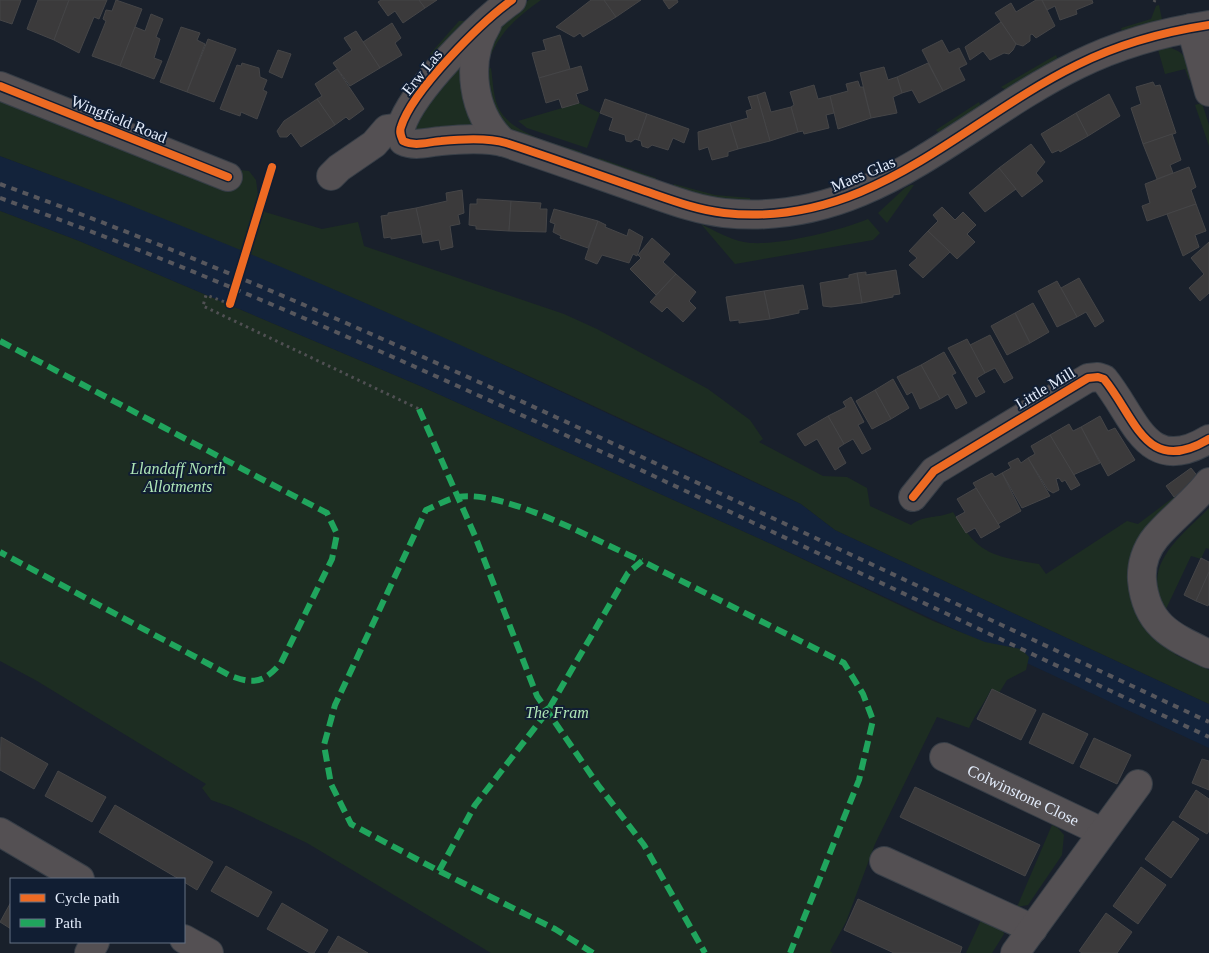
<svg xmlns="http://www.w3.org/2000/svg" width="1209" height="953" font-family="'Times New Roman',serif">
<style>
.built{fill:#13233b}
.green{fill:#1d2d22}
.building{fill:#3b3a3b;stroke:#454547}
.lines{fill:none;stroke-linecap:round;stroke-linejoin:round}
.minor-casing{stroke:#373e47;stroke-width:30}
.path{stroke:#505053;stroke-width:3;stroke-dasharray:2.5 4;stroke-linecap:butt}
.minor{stroke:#545053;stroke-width:28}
.rail{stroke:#57575d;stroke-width:4;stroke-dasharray:6 6;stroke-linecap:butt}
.path-bridge{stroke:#505053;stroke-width:3;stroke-dasharray:2.5 4;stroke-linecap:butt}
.quiet{stroke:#20a55d;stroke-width:6;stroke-dasharray:12 6;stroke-linecap:butt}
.cycleway-casing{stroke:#111e33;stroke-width:11}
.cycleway{stroke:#ed6a23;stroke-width:8}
.labels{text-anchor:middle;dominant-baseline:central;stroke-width:4;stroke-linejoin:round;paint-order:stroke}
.street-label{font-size:16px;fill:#e4edfc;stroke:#111e33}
.park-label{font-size:16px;font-style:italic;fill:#afe6b7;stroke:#111e33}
</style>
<rect width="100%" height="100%" fill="#19202b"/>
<path class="built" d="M0 156 146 210 295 272 451 340 801 504 835 530 1209 704V748L771 544 420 386 79 241 0 211Z"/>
<g class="green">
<path d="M529 0H541C519 16 502 29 491 55L485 54 486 48 510 13Z"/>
<path d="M1159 5 1163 24 1123 35 1121 28 1151 19 1156 6Z"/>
<path d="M459 21H465V25L434 56 430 54Z"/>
<path d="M1157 46C1184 48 1185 56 1196 78L1189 80 1185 69 1165 74Z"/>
<path d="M1056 55 1058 60 1009 92 1001 87Z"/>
<path d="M460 57 475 121 472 126 412 133 414 121Z"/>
<path d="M491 68C493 81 493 95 498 107 511 135 556 143 582 152L580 160 516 136 493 114 484 69Z"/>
<path d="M0 100 232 169 249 171 256 180 259 203 265 212 322 229 358 222 364 246 564 314 597 329 708 389 750 420 763 439 759 442 823 476 847 477 867 488 870 506 911 525C926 514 937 519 953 512 979 555 992 556 1039 564L1046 574 1127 521 1138 524 1174 497H1180L1141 539 1169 646 1176 655 1209 670V704L835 530 801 504C538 378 274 256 0 156Z"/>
<path d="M979 102 981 107 941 135 936 130Z"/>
<path d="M579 103 600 113 587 148 527 128 518 121Z"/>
<path d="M1202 103 1209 125V146L1195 105Z"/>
<path d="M599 158 656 178 655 185 596 165Z"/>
<path d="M674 184 715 195 750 198 751 204 671 190Z"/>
<path d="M911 185H914L887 223 878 213 905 188Z"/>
<path d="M0 211 79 241 420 386 771 544 933 621 985 642 1021 649 1029 657 1026 670 1007 680 999 693 991 689C985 703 975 714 969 728L937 717 875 844 846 922 830 951 833 953H491L307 843 231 807 211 800 202 788 206 784 37 681 0 661Z"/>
<path d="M868 219 880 233 873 240 735 264 701 224C715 231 729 239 744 242 772 248 842 230 868 219Z"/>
<path d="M1209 508V549L1206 548 1201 559 1191 556 1166 609C1139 565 1181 537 1209 508Z"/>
<path d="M1052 825 1058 828 1064 835 1062 855 1028 905 1017 907Z"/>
<path d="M981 920 1003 930 1004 934 992 953H966Z"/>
</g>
<g class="building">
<path d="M0 0H21L12 24 0 20Z"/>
<path d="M38 0H69L54 40 27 29Z"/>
<path d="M69 0H107L99 19 94 17 79 53 54 40Z"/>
<path d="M116 0 142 9 120 66 92 56 106 21 103 19 106 10 112 11Z"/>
<path d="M381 0H419L425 8 403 23 395 11 388 16 378 2Z"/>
<path d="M419 0H437L425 8Z"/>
<path d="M591 0H604L616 17 583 37 580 33 574 37 556 27Z"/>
<path d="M604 0H641L616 17Z"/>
<path d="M663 0H677L678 2 669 9Z"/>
<path d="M1036 0H1042L1055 26 1036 38 1032 34 1030 35V41L1023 46 1016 44 995 13 1011 3 1016 12Z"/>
<path d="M1042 0H1092L1093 3 1076 10 1077 14 1060 20 1055 6 1047 10Z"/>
<path d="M151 14 163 19 156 37 160 39 154 58 162 61 154 79 120 66 135 27 145 31Z"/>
<path d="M1001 22 1016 44 1013 50 1009 54 1004 53 990 60 983 51 970 60 965 47Z"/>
<path d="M392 23 401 38 395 43 402 55 380 68 363 42Z"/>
<path d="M181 27 200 33 197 40 205 44 187 92 160 82Z"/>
<path d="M356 31 380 68 350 86 333 63 352 50 344 38Z"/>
<path d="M560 35 570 69 539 78 532 53 546 50 543 40Z"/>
<path d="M208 39 236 49 214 102 187 92Z"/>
<path d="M942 40 949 53 959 48 967 64 959 68 965 80 943 91 922 50Z"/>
<path d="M278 50 291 54 282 78 269 72Z"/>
<path d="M242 63 259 68 260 77 267 80 263 90 267 92 257 119 241 112 240 116 220 109 237 65 241 66Z"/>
<path d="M928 63 943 91 919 103 912 90 902 93 897 77Z"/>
<path d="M581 66 588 90 576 94 579 103 562 108 559 99 546 103 539 78Z"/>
<path d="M884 67 888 80 897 77 902 93 893 97 897 113 871 118 860 73Z"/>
<path d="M337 69 364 109 349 120 346 117 335 125 317 99 322 96 315 84Z"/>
<path d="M858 81 860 87H863L871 118 838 129 830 96 848 91 846 84Z"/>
<path d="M1153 82 1155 86 1160 85 1176 133 1143 144 1131 108 1141 104 1136 87Z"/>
<path d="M814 85 818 99 830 96 834 113 826 115 829 128 804 134 803 131 798 132 791 107 794 105 790 92Z"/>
<path d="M765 92 771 112 791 107 798 132 770 141 757 95Z"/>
<path d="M1109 94 1120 116 1088 136 1076 113Z"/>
<path d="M757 95 770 141 738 149 730 123 748 118 746 111 752 109 748 97Z"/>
<path d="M317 99 335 125 301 147 291 133 287 137H280L277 131 284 121Z"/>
<path d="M605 99 647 114 638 140 635 139 631 142 626 141 625 135 609 130 613 118 600 113Z"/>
<path d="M1076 113 1088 136 1060 152 1059 150 1052 153 1041 134Z"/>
<path d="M647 114 689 129 684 143 673 138 668 150 652 145 648 148 642 146 641 141 638 140Z"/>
<path d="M730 123 738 149 728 152V156L712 160 708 147 699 150 698 132Z"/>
<path d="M1172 134 1181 160 1170 165 1173 173 1157 179 1143 144Z"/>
<path d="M1031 144 1045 162 1036 173 1043 181 1022 197 999 168Z"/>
<path d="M1189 167 1196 187 1191 190 1196 204 1147 221 1142 206 1150 203 1145 184Z"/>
<path d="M999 168 1016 189 985 212 969 193Z"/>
<path d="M462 190 464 213 458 215 460 224 450 226 453 247 441 250 439 240 423 243 416 208 447 201 446 193Z"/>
<path d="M477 199 511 201 509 231 476 229V226L469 225 470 204H477Z"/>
<path d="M511 201 541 203 540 209H547L546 232 509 231Z"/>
<path d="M1196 204 1206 231 1195 235 1199 247 1183 256 1167 214Z"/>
<path d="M942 207 955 220 963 212 976 225 967 234 975 242 957 259 928 231 938 221 933 215Z"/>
<path d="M416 208 422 234 391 239V237L384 238 381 216 388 215V213Z"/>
<path d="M554 209 598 221 588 248 560 238 561 236 553 232 555 224 550 222Z"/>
<path d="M598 221 606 225 605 227 627 236 629 229 643 237 637 256 633 254 629 263 602 255 597 264 585 259Z"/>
<path d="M928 231 950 252 923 278 909 265 917 258 909 251Z"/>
<path d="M652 238 670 254 663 262 676 274 656 295 630 269 641 258 638 255Z"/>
<path d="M1209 242V293L1200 301 1189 288 1204 274 1191 258Z"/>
<path d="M896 270 900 294 893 295V297L862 303 857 273 866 272V275Z"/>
<path d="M857 273 862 303 831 307 823 306 820 283 849 278V275Z"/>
<path d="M676 274 696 292 689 301 696 308 683 322 667 307 662 312 650 302Z"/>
<path d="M1079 278 1104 321 1095 327 1086 312 1077 317 1061 288Z"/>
<path d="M1057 281 1077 317 1057 327 1038 291Z"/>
<path d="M803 285 808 309 799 310V313L770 319 764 291Z"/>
<path d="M764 291 770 319 739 323V320L730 321 726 297Z"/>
<path d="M1033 303 1049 332 1030 343 1015 313Z"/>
<path d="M1015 313 1030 343 1007 355 991 326Z"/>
<path d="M990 335 1013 378 1004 383 995 368 985 373 970 345Z"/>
<path d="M967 339 985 373 977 378 985 392 976 397 948 348Z"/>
<path d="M944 352 956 373 952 375 967 403 956 409 948 394 940 399 921 365Z"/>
<path d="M921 365 940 399 920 409 912 392 907 395 897 377Z"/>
<path d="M893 379 909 408 891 419 875 390Z"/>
<path d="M875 390 891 419 872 429 856 401Z"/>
<path d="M851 397 864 422 858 425 871 449 862 454 853 439 844 444 828 416 846 407 843 402Z"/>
<path d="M828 416 844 444 838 448 846 463 835 470 817 439 805 446 797 434Z"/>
<path d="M1100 416 1108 431 1115 428 1135 460 1108 476 1081 427Z"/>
<path d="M1069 424 1073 431 1081 427 1100 463 1073 475 1050 435Z"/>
<path d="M1050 435 1080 485 1071 490 1065 480 1062 482 1059 478 1056 479 1059 490 1053 493 1048 490 1028 458 1035 454 1031 446Z"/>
<path d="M1018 458 1021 463 1028 458 1050 496 1022 508 1002 473 1011 468 1008 463Z"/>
<path d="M1191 468 1199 478 1174 497 1166 486Z"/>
<path d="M992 473 995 477 1002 473 1021 511 998 524 973 483Z"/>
<path d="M976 488 1000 527 981 538 975 528 966 533 956 517 965 512 957 499Z"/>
<path d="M1201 558 1209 562V572L1196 601 1184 595Z"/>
<path d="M1209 572V603L1208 606 1196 601Z"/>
<path d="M992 689 1036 710 1021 740 977 719Z"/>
<path d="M1043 713 1088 734 1073 764 1029 743Z"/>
<path d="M1 737 48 764 34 789 0 770Z"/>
<path d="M1094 738 1131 755 1117 784 1080 767Z"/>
<path d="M1202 759 1209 761V790L1192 783Z"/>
<path d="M58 771 106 797 92 822 45 796Z"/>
<path d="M915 787 1040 845 1025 876 900 817Z"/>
<path d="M1196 790 1209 799V831L1207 834 1179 817Z"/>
<path d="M115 805 213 862 197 890 184 882V879H179L99 832Z"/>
<path d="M1173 821 1199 839 1171 878 1145 859Z"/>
<path d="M226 866 272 892 258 917 211 891Z"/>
<path d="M1141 867 1166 885 1138 924 1113 906Z"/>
<path d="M858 899 962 947 960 953H894L844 930Z"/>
<path d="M11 902V929L0 922Z"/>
<path d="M282 903 328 930 314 953H310L267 929Z"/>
<path d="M1106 913 1132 932 1117 953H1082L1079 951Z"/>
<path d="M338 936 368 953H328Z"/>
</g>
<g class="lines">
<defs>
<g id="minor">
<path d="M512 0C481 22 412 91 401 127 399 132 401 136 403 141 415 147 428 142 441 141 461 139 487 137 506 143 552 158 599 175 645 191 671 200 697 210 724 213 869 229 959 123 1077 65 1119 44 1163 32 1209 25"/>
<path d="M487 25C465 61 472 113 503 142"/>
<path d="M1191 28 1209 92"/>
<path d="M0 86 228 177"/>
<path d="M331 176 339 168 374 144 387 129 401 127"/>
<path d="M1209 482C1194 502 1172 518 1156 537 1146 549 1141 565 1142 580 1146 625 1171 636 1209 654"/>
<path d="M913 497 934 471 1088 378 1098 377 1104 379C1136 418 1146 477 1209 439"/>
<path id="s1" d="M944 757 1102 832"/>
<path d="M0 832 80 879"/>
<path d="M884 861 1033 929"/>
<path d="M184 939 209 953"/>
<path d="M89 953 95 942"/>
<path d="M1015 953 1138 784"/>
</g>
</defs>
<use href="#minor" class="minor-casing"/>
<g class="path">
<path d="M1154 2 1155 0"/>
<path d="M230 304 206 295 203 306 419 409"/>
</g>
<use href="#minor" class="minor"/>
<g class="rail">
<path d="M0 184C234 269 460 372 685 477 860 559 1034 640 1209 722"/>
<path d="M0 198C209 272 411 364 613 457 812 550 1010 644 1209 737"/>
</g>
<path class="path-bridge" d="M230 304 272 167"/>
<g class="quiet">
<path d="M0 341 271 484 327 513 337 534 332 559 281 663C264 682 255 685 231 676L0 552"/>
<path d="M419 409 475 536 537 696 598 785 644 845 705 953"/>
<path d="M439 871 475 805 547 712 628 573 642 561 844 663 863 694 873 720 859 780 790 953"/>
<path d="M593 953 555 929 439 871 351 824 331 784 324 745 335 705 426 510C436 506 447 499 458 497 504 489 598 542 642 561"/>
</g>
<defs>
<g id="cycleway">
<path d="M512 0C481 22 412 91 401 127 399 132 401 136 403 141 415 147 428 142 441 141 461 139 487 137 506 143 552 158 599 175 645 191 671 200 697 210 724 213 869 229 959 123 1077 65 1119 44 1163 32 1209 25"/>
<path d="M0 86 228 177"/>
<path d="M230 304 272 167"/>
<path d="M913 497 934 471 1088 378 1098 377 1104 379C1136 418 1146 477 1209 439"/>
</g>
</defs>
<use href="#cycleway" class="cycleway-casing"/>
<use href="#cycleway" class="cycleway"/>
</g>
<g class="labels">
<g class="street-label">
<text transform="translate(422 72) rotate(-51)">Erw Las</text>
<text transform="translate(119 119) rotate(22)">Wingfield Road</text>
<text transform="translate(863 174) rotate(-23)">Maes Glas</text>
<text transform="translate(1045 388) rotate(-31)">Little Mill</text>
<text stroke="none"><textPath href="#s1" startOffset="88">Colwinstone Close</textPath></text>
</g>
<g class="park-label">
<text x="178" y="468">Llandaff North<tspan x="178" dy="18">Allotments</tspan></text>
<text x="557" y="712">The Fram</text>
</g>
</g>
<rect x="10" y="878" width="175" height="65" fill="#111e33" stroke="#657183"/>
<rect x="20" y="894" width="25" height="8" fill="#ed6a23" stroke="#657183"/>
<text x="55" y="903" font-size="15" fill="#e4edfc">Cycle path</text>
<rect x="20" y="919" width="25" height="8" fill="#20a55d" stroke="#657183"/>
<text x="55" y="928" font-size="15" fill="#e4edfc">Path</text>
</svg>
